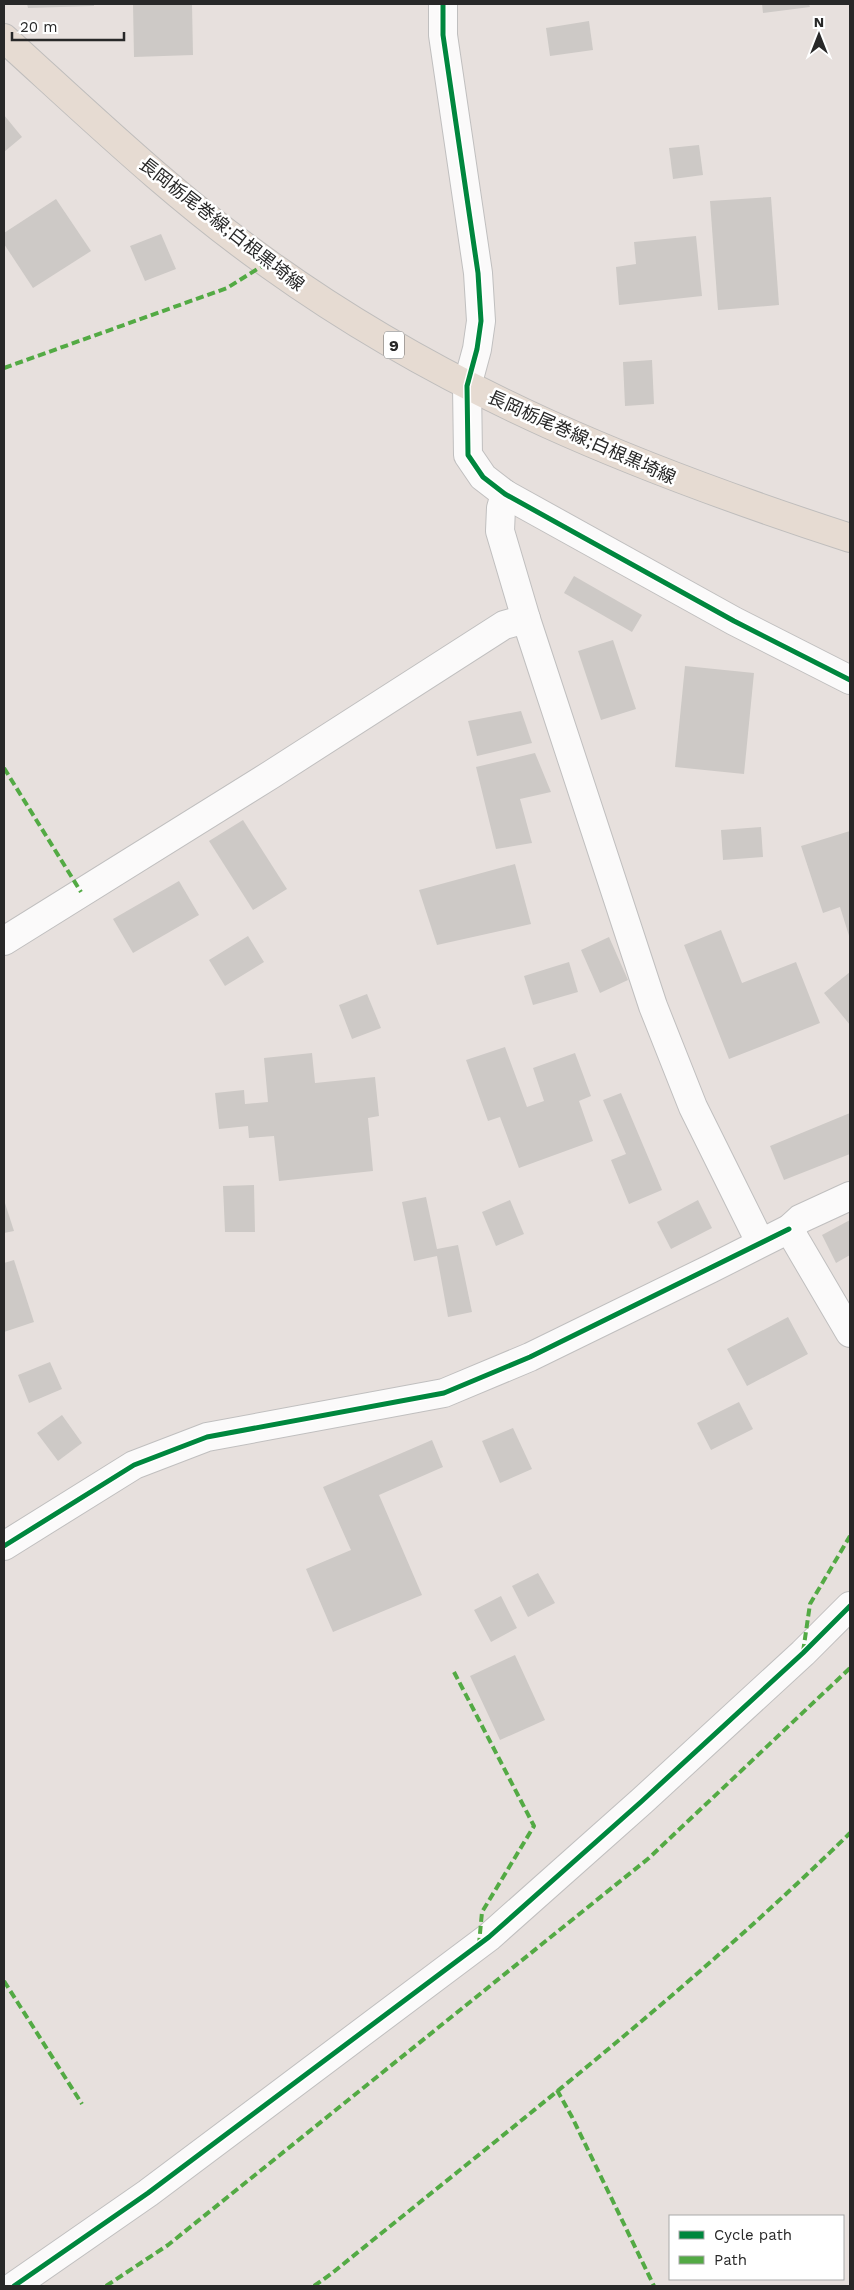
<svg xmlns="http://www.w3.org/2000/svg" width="854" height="2290" font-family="'Work Sans','Noto Sans JP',sans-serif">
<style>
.building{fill:#cdc9c6}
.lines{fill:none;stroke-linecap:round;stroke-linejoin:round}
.minor-casing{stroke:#c0bfbf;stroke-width:30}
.major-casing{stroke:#bfbdbc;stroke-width:30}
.minor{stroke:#fbfafa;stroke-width:28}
.major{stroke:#e6dbd2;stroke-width:28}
.quiet{stroke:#53aa44;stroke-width:4;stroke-dasharray:8 4;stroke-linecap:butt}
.cycleway-casing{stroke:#fff;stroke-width:8}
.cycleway{stroke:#00873e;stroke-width:5}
.labels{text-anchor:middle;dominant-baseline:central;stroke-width:5;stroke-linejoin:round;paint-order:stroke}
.shield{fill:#fff;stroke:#686868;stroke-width:1}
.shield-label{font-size:16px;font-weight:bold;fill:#282828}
.street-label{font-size:18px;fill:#282828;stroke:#fff}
</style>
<rect width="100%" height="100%" fill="#e7e0dd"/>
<g class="building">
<path d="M27 4H94V6L28 8Z"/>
<path d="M133 4H192L193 55 134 57Z"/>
<path d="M762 4H809L810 7 763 13Z"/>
<path d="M589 21 593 50 550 56 546 28Z"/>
<path d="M4 115 22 137 4 152Z"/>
<path d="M699 145 703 175 673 179 669 148Z"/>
<path d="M771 197 779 305 718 310 710 201Z"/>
<path d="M56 199 91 251 33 288 4 244V233Z"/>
<path d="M161 234 176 269 145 281 130 246Z"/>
<path d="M696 236 702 296 619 305 616 267 636 264 634 242Z"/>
<path d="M652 360 654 404 625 406 623 362Z"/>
<path d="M574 576 642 615 632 632 564 593Z"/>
<path d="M613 640 636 709 601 720 578 651Z"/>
<path d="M685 666 754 673 744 774 675 767Z"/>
<path d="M521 711 532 743 477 756 468 721Z"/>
<path d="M535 753 551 792 520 799 532 843 496 849 476 767Z"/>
<path d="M243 820 287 889 253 910 209 841Z"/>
<path d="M761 827 763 857 723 860 721 830Z"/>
<path d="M850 831V939L840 907 823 913 801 846Z"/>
<path d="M515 864 531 924 437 945 419 890Z"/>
<path d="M179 881 199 915 133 953 113 919Z"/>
<path d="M721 930 742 983 796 962 820 1023 729 1059 684 945Z"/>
<path d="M248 936 264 962 225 986 209 960Z"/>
<path d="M609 937 628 980 600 993 581 950Z"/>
<path d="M569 962 578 992 533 1005 524 976Z"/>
<path d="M850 972V1025L824 993Z"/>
<path d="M367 994 381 1028 352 1039 339 1005Z"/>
<path d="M505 1047 527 1107 544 1101 533 1068 575 1053 591 1096 579 1101 593 1141 519 1168 500 1117 488 1121 466 1060Z"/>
<path d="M312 1053 315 1083 375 1077 379 1116 368 1118 373 1171 279 1181 274 1136 249 1138 248 1126 219 1129 215 1093 244 1090 245 1104 268 1102 264 1058Z"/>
<path d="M621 1093 662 1190 629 1204 611 1160 626 1154 603 1100Z"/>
<path d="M850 1113V1154L784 1180 770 1146Z"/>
<path d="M254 1185 255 1232H225L223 1186Z"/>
<path d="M426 1197 437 1249 458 1245 472 1312 448 1317 437 1256 414 1261 402 1202Z"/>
<path d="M4 1200 14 1231 4 1233Z"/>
<path d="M510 1200 524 1234 496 1246 482 1212Z"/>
<path d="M698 1200 712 1228 671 1249 657 1222Z"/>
<path d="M850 1220V1255L836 1263 822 1235Z"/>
<path d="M14 1260 34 1322 4 1332V1263Z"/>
<path d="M788 1317 808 1354 747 1386 727 1349Z"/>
<path d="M50 1362 62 1389 29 1403 18 1375Z"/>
<path d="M739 1402 753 1429 711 1450 697 1423Z"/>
<path d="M62 1415 82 1443 58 1461 37 1433Z"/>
<path d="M513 1428 532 1469 500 1483 482 1441Z"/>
<path d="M432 1440 443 1467 379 1495 422 1595 333 1632 306 1569 351 1550 323 1487Z"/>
<path d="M538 1573 555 1603 528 1617 512 1586Z"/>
<path d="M501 1596 517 1628 491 1642 474 1610Z"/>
<path d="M515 1655 545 1720 500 1740 470 1676Z"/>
</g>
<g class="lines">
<defs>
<g id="minor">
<path d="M443 4V35L478 273 481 321 477 349 467 386 468 455 483 477 505 494 734 621 850 680"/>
<path d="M505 494 501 508 500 531 526 619 653 1006 693 1107 760 1242"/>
<path d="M4 941 272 774 504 625 526 619"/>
<path d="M789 1229 850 1333"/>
<path d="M4 1546 134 1465 207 1437 444 1393 530 1357 710 1269 789 1229 800 1219 850 1196"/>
<path d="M14 2286 148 2193 489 1937 642 1801 803 1653 850 1606"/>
</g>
<path id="major" d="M4 38C90 116 175 198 270 265 450 394 641 470 850 538"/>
</defs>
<use href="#minor" class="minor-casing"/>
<use href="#major" class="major-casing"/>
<use href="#minor" class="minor"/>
<use href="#major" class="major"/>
<g class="quiet">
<path d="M4 368 227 288 267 263"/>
<path d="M4 768 81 892"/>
<path d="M803 1652 810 1604 850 1536"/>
<path d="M454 1672 534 1826 482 1912 479 1944"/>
<path d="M4 1981 82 2104"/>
<path d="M557 2090 572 2117 654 2286"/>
<path d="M106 2286 168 2245 649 1858 850 1668"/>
<path d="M314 2286 331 2274C507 2131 688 1992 850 1833"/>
</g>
<defs>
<g id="cycleway">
<path d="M443 4V35L478 273 481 321 477 349 467 386 468 455 483 477 505 494 734 621 850 680"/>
<path d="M4 1546 134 1465 207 1437 444 1393 530 1357 789 1229"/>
<path d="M14 2286 148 2193 489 1937 642 1801 803 1653 850 1606"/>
</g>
</defs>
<use href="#cycleway" class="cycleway-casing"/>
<use href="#cycleway" class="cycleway"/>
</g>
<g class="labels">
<rect class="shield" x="384" y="331.5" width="20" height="27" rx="4"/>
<g class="shield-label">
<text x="394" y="345">9</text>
</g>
<g class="street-label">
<text transform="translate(222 224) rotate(38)">長岡栃尾巻線;白根黒埼線</text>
<text transform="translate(582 437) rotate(24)">長岡栃尾巻線;白根黒埼線</text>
</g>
</g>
<rect width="854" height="2290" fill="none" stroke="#282828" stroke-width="10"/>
<rect x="669" y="2215" width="175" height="65" fill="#ffffff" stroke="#a9a9a9"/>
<rect x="679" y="2231" width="25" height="8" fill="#00873e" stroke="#a9a9a9"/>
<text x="714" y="2240" font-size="15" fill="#282828">Cycle path</text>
<rect x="679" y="2256" width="25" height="8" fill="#53aa44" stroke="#a9a9a9"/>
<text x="714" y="2265" font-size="15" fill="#282828">Path</text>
<g transform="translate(819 35)" stroke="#ffffff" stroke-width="4" paint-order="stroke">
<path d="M0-4L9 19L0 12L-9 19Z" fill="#282828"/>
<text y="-8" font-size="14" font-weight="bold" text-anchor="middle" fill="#282828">N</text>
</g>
<path d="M12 32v8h112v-8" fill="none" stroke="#282828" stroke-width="2.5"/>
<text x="20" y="32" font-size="15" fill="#282828" stroke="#ffffff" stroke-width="4" paint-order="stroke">20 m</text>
</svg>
